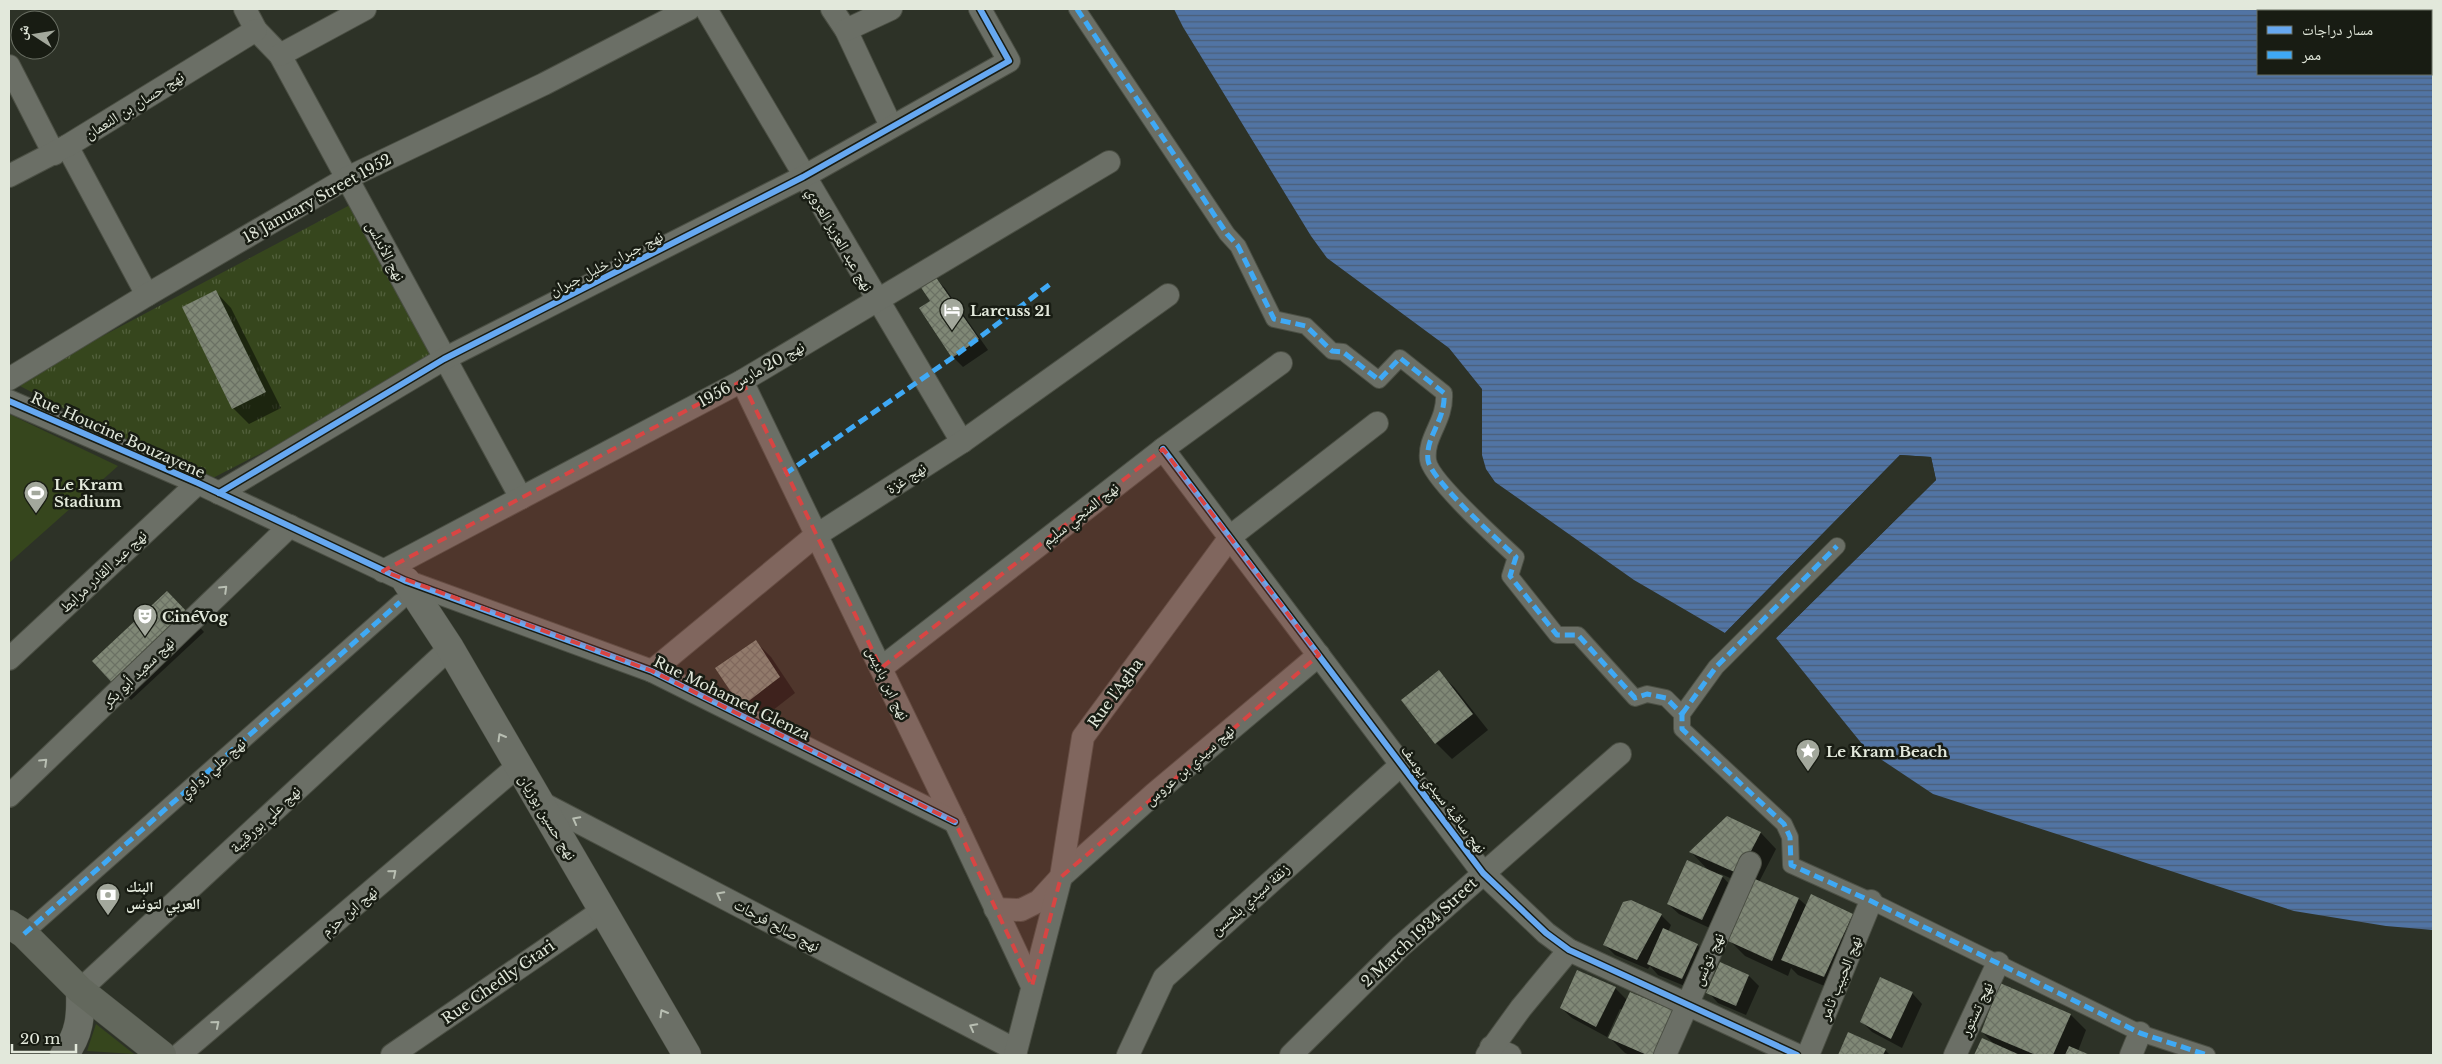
<svg xmlns="http://www.w3.org/2000/svg" width="2442" height="1064" font-family="'Libre Baskerville','Noto Naskh Arabic',serif">
<style>
.grass{fill:#36461d}
.park{fill:url(#park-tufts)}
.water{fill:url(#water-rules);fill-rule:evenodd}
.pier{fill:#2d3227}
.shadow{fill:#0007}
.building{fill:url(#building-cross-hatch)}
.lines{fill:none;stroke-linecap:round;stroke-linejoin:round}
.pedestrian-casing{stroke:#4b4f44;stroke-width:18}
.minor-casing{stroke:#4b4f44;stroke-width:24}
.tertiary-casing{stroke:#4b4f44;stroke-width:29}
.secondary-casing{stroke:#4b4f44;stroke-width:29}
.pedestrian{stroke:#6b6f66;stroke-width:16}
.minor{stroke:#6b6f66;stroke-width:22}
.tertiary{stroke:#6b6f66;stroke-width:28}
.secondary{stroke:#63685d;stroke-width:28}
.quiet{stroke:#3fa9f5;stroke-width:5;stroke-dasharray:10 5;stroke-linecap:butt}
.cycleway-casing{stroke:#181c13;stroke-width:9}
.cycleway{stroke:#66a8f1;stroke-width:6}
.oneway{stroke:#b8beb2}
.marked{fill:#d84543;fill-opacity:0.2;stroke:#d84543;stroke-width:4;stroke-dasharray:10 6;stroke-linejoin:round}
.labels{text-anchor:middle;dominant-baseline:central;stroke-width:5;stroke-linejoin:round;paint-order:stroke}
.street-label{font-size:15px;fill:#e2e8db;stroke:#181c13}
.poi-label{font-size:15px;font-weight:bold;fill:#e2e8db;stroke:#181c13;text-anchor:start}
</style>
<defs>
<pattern id="park-tufts" width="24" height="20" patternUnits="userSpaceOnUse" patternTransform="scale(1.25)"><rect width="24" height="20" fill="#36461d"/><path d="M3 7l-1-3M5 7V3M7 7l1-3M15 17l-1-3M17 17v-4M19 17l1-3" fill="none" stroke="#53613d"/></pattern>
<pattern id="water-rules" width="6" height="5" patternUnits="userSpaceOnUse" patternTransform="scale(1.25)"><rect width="6" height="5" fill="#5174a4"/><path d="M0 2.5h6" fill="none" stroke="#4b5f78"/></pattern>
<pattern id="building-cross-hatch" width="8" height="8" patternUnits="userSpaceOnUse" patternTransform="scale(1.25)"><rect width="8" height="8" fill="#808876"/><path d="M0 0l8 8M0 8l8-8" fill="none" stroke="#6b7164"/></pattern>
</defs>
<rect width="100%" height="100%" fill="#2d3227"/>
<g class="grass">
<path d="M9 414 118 466 9 563Z"/>
<path d="M96 1024 134 1054 87 1051Z"/>
</g>
<path class="park" d="M350 205 435 364 207 481 14 383Z"/>
<path class="water" d="M1174 9H2433V930L2386 926 2294 911 1933 794 1867 750 1776 638 1936 480 1931 457 1900 455 1725 633 1634 580 1495 482 1486 469 1482 455V389L1449 348 1327 258 1311 236 1183 27ZM2258 11H2431V74H2258Z"/>
<path class="pier" d="M1900 455 1931 457 1936 480 1774 640V636L1933 479 1929 460 1901 457 1727 635H1723Z"/>
<g class="shadow">
<path d="M935 278 945 288 988 350 963 367 953 357 932 302Z"/>
<path d="M216 292 231 308 281 408 249 424 233 408Z"/>
<path d="M183 608 204 632 131 700 115 684Z"/>
<path d="M756 642 771 657 795 693 758 722 742 707Z"/>
<path d="M1438 672 1454 687 1488 730 1452 759 1436 743 1402 700Z"/>
<path d="M1727 817 1761 833 1776 849 1759 882 1799 899 1807 906 1853 915 1868 930 1839 992 1798 975 1791 968 1788 976 1745 956 1729 940 1752 888 1719 873 1733 888 1712 929 1679 914 1668 904 1710 872 1691 852Z"/>
<path d="M1661 915 1671 925 1668 932 1697 945 1707 955 1692 989 1658 975 1650 966 1648 969 1615 955 1604 944Z"/>
<path d="M1749 976 1759 986 1746 1015 1718 1003 1708 992Z"/>
<path d="M2001 984 2071 1015 2086 1030 2078 1051 2087 1055H1976L1982 1040 1996 1046 1982 1032Z"/>
<path d="M1615 988 1627 1000 1674 1012 1690 1028 1677 1055H1630L1625 1053 1609 1037 1623 1010 1620 1009 1607 1037 1572 1018 1561 1008Z"/>
<path d="M1912 993 1922 1004 1902 1048 1872 1032 1862 1022Z"/>
<path d="M1848 1034 1885 1050 1890 1055H1839Z"/>
</g>
<g class="building">
<path d="M935 276 979 339 952 358 919 308 930 301 920 286Z"/>
<path d="M216 290 266 392 232 409 182 307Z"/>
<path d="M167 591 190 615 114 685 92 661Z"/>
<path d="M756 640 780 677 741 707 715 668Z"/>
<path d="M1439 670 1473 714 1435 744 1401 700Z"/>
<path d="M1727 816 1761 832 1739 874 1689 852Z"/>
<path d="M1687 860 1723 876 1702 920 1667 904Z"/>
<path d="M1755 879 1799 898 1772 961 1728 941Z"/>
<path d="M1811 894 1853 914 1824 977 1781 960Z"/>
<path d="M1631 900 1662 914 1637 960 1603 945 1623 902Z"/>
<path d="M1663 928 1698 944 1682 979 1647 964Z"/>
<path d="M1720 962 1749 975 1736 1006 1706 993Z"/>
<path d="M1577 970 1616 987 1596 1027 1560 1008Z"/>
<path d="M1880 977 1913 992 1891 1039 1860 1022Z"/>
<path d="M2000 983 2071 1014 2053 1055H2036L1981 1032Z"/>
<path d="M1630 992 1675 1011 1654 1055H1647L1608 1038Z"/>
<path d="M1848 1032 1886 1049 1883 1055H1838Z"/>
<path d="M1982 1038 2020 1055H1974Z"/>
<path d="M2069 1046 2090 1055H2065Z"/>
</g>
<g class="lines">
<defs>
<g id="pedestrian">
<path d="M1077 9 1227 234 1238 246 1274 319 1306 326 1332 351 1343 352 1379 380 1400 358 1444 393C1446 421 1425 436 1428 460 1430 479 1499 541 1516 557L1510 576 1557 635H1578L1635 698 1647 694 1666 698 1682 714V729L1784 824 1790 837 1791 865 1871 901 2140 1033 2207 1055"/>
<path d="M1682 714 1716 667 1837 546"/>
<path d="M24 934 400 602"/>
</g>
<g id="minor">
<path d="M245 9 256 30 280 55 521 498"/>
<path d="M706 9 962 442"/>
<path d="M832 9 846 30 891 126"/>
<path d="M846 30 891 9"/>
<path d="M280 55 365 9"/>
<path d="M9 66 54 154"/>
<path d="M67 146 147 295"/>
<path d="M9 176 67 146 256 30"/>
<path d="M9 379 147 295 347 178 544 84 689 9"/>
<path d="M742 381 955 822 1032 986"/>
<path d="M9 401 198 483 406 581 652 671 955 822"/>
<path d="M1163 449 1483 873 1546 933 1569 950 1797 1055"/>
<path d="M219 493 444 359 803 177 1009 61 980 9"/>
<path d="M383 571 742 381 1109 162"/>
<path d="M9 659 198 483"/>
<path d="M881 668 1163 449 1281 363"/>
<path d="M652 671 815 536 962 442 1168 295"/>
<path d="M9 796 290 526"/>
<path d="M538 801 1016 1050"/>
<path d="M995 909 1021 910 1039 901 1061 877 1154 794 1319 655"/>
<path d="M80 990 450 648"/>
<path d="M1491 1047 1510 1055"/>
<path d="M179 1055 518 766"/>
<path d="M392 1055 603 910"/>
<path d="M1015 1055 1061 877 1083 737 1231 536 1377 423"/>
<path d="M1128 1055 1164 978 1402 764"/>
<path d="M1291 1055 1401 946 1620 754"/>
<path d="M1487 1055 1521 1008 1569 950"/>
<path d="M1665 1055 1750 863"/>
<path d="M1808 1055 1871 901"/>
<path d="M1955 1055 1998 963"/>
<path d="M2131 1055 2140 1033"/>
</g>
<g id="tertiary">
<path d="M406 581 450 648 687 1055"/>
<path d="M64 1055C80 1034 81 1016 80 990"/>
</g>
<path id="secondary" d="M9 924 24 934 80 990 162 1055"/>
</defs>
<use href="#pedestrian" class="pedestrian-casing"/>
<use href="#minor" class="minor-casing"/>
<use href="#tertiary" class="tertiary-casing"/>
<use href="#secondary" class="secondary-casing"/>
<use href="#pedestrian" class="pedestrian"/>
<use href="#minor" class="minor"/>
<use href="#tertiary" class="tertiary"/>
<use href="#secondary" class="secondary"/>
<g class="quiet">
<path d="M1077 9 1227 234 1238 246 1274 319 1306 326 1332 351 1343 352 1379 380 1400 358 1444 393C1446 421 1425 436 1428 460 1430 479 1499 541 1516 557L1510 576 1557 635H1578L1635 698 1647 694 1666 698 1682 714V729L1784 824 1790 837 1791 865 1871 901 2140 1033 2207 1055"/>
<path d="M785 474 952 358 1053 282"/>
<path d="M1682 714 1716 667 1837 546"/>
<path d="M24 934 400 602"/>
</g>
<defs>
<g id="cycleway">
<path d="M9 401 198 483 406 581 652 671 955 822"/>
<path d="M1163 449 1483 873 1546 933 1569 950 1797 1055"/>
<path d="M219 493 444 359 803 177 1009 61 980 9"/>
</g>
</defs>
<use href="#cycleway" class="cycleway-casing"/>
<use href="#cycleway" class="cycleway"/>
</g>
<defs><path id="oneway-chevron" d="M-2-3.5L2.5 0L-2 3.5" fill="none" stroke-width="1.6" stroke-linecap="round" stroke-linejoin="round" transform="scale(1.25)"/></defs>
<g class="oneway">
<use href="#oneway-chevron" transform="translate(224 589) rotate(-44)"/>
<use href="#oneway-chevron" transform="translate(501 737) rotate(-120)"/>
<use href="#oneway-chevron" transform="translate(44 762) rotate(-44)"/>
<use href="#oneway-chevron" transform="translate(576 820) rotate(-152)"/>
<use href="#oneway-chevron" transform="translate(393 873) rotate(-40)"/>
<use href="#oneway-chevron" transform="translate(720 895) rotate(-152)"/>
<use href="#oneway-chevron" transform="translate(663 1013) rotate(-120)"/>
<use href="#oneway-chevron" transform="translate(216 1024) rotate(-40)"/>
<use href="#oneway-chevron" transform="translate(973 1027) rotate(-152)"/>
</g>
<path class="marked" d="M742 381 881 668 1163 449 1319 655 1061 877 1032 986 955 822 652 671 383 571Z"/>
<defs>
<symbol id="hotel-pin" viewBox="-11 -11 22 30"><path d="M0 17L-7.5 6A9.5 9.5 0 1 1 7.5 6Z" fill="#a3a89c" stroke="#181c13"/><path d="M-6-4.5h1.5V1H6V5H4.5V3h-9V5H-6ZM-4 0a1.8 1.8 0 1 1 3.6 0ZM.5 0V-2.5h3Q6-2.5 6 0Z" fill="#fff"/></symbol>
<symbol id="stadium-pin" viewBox="-11 -11 22 30"><path d="M0 17L-7.5 6A9.5 9.5 0 1 1 7.5 6Z" fill="#a3a89c" stroke="#181c13"/><path d="M0-5a6.5 5 0 1 0 0 10a6.5 5 0 1 0 0-10ZM-3.5-1.8h7v3.6h-7Z" fill="#fff"/></symbol>
<symbol id="theatre-pin" viewBox="-11 -11 22 30"><path d="M0 17L-7.5 6A9.5 9.5 0 1 1 7.5 6Z" fill="#a3a89c" stroke="#181c13"/><path d="M-5-5.5Q0-4 5-5.5V0Q5 5 0 6Q-5 5-5 0ZM-3.3-2.5H-1v1.5H-3.3ZM1-2.5H3.3v1.5H1ZM-2.8 1Q0 5.5 2.8 1Z" fill="#fff"/></symbol>
<symbol id="sight-pin" viewBox="-11 -11 22 30"><path d="M0 17L-7.5 6A9.5 9.5 0 1 1 7.5 6Z" fill="#a3a89c" stroke="#181c13"/><path d="M0-6L1.8-2.2L6-1.7L2.9 1.2L3.7 5.4L0 3.3L-3.7 5.4L-2.9 1.2L-6-1.7L-1.8-2.2Z" fill="#fff"/></symbol>
<symbol id="bank-pin" viewBox="-11 -11 22 30"><path d="M0 17L-7.5 6A9.5 9.5 0 1 1 7.5 6Z" fill="#a3a89c" stroke="#181c13"/><path d="M-6-4H6V4H-6ZM0-2.3a2.3 2.3 0 1 0 0 4.6a2.3 2.3 0 1 0 0-4.6Z" fill="#fff"/></symbol>
</defs>
<g fill-rule="evenodd">
<use href="#hotel-pin" x="938" y="296" width="28" height="38"/>
<use href="#stadium-pin" x="22" y="479" width="28" height="38"/>
<use href="#theatre-pin" x="131" y="602" width="28" height="38"/>
<use href="#sight-pin" x="1794" y="737" width="28" height="38"/>
<use href="#bank-pin" x="94" y="881" width="28" height="38"/>
</g>
<g class="labels">
<g class="street-label">
<text transform="translate(134 105) rotate(-32)">نهج حسان بن النعمان</text>
<text transform="translate(317 198) rotate(-29)">18 January Street 1952</text>
<text transform="translate(840 239) rotate(60)">نهج عبد العزيز العروي</text>
<text transform="translate(386 251) rotate(62)">نهج الأندلس</text>
<text transform="translate(606 263) rotate(-27)">نهج جبران خليل جبران</text>
<text transform="translate(751 374) rotate(-29)">نهج 20 مارس 1956</text>
<text transform="translate(118 435) rotate(24)">Rue Houcine Bouzayene</text>
<text transform="translate(906 478) rotate(-33)">نهج غزة</text>
<text transform="translate(1080 514) rotate(-38)">نهج المنجي سليم</text>
<text transform="translate(103 571) rotate(-43)">نهج عبد القادر مرابط</text>
<text transform="translate(138 672) rotate(-44)">نهج سعيد أبو بكر</text>
<text transform="translate(888 683) rotate(64)">نهج ابن باديس</text>
<text transform="translate(1115 693) rotate(-54)">Rue l'Agha</text>
<text transform="translate(732 698) rotate(26)">Rue Mohamed Glenza</text>
<text transform="translate(1189 765) rotate(-41)">نهج سيدي بن عروس</text>
<text transform="translate(212 768) rotate(-41)">نهج علي زواوي</text>
<text transform="translate(1444 799) rotate(53)">نهج ساقية سيدي يوسف</text>
<text transform="translate(548 817) rotate(59)">نهج حسين بوزيان</text>
<text transform="translate(265 819) rotate(-43)">نهج علي بورقيبة</text>
<text transform="translate(1250 899) rotate(-42)">زنقة سيدي بلحسن</text>
<text transform="translate(349 911) rotate(-40)">نهج ابن حزم</text>
<text transform="translate(777 925) rotate(28)">نهج صالح فرحات</text>
<text transform="translate(1419 932) rotate(-43)">2 March 1934 Street</text>
<text transform="translate(1708 959) rotate(-66)">نهج تونس</text>
<text transform="translate(1840 978) rotate(-68)">نهج الحبيب ثامر</text>
<text transform="translate(498 982) rotate(-35)">Rue Chedly Gtari</text>
<text transform="translate(1976 1009) rotate(-65)">نهج تستور</text>
</g>
<g class="poi-label">
<text x="970" y="310">Larcuss 21</text>
<text x="54" y="484">Le Kram<tspan x="54" dy="17">Stadium</tspan></text>
<text x="162" y="616">CinéVog</text>
<text x="1826" y="751">Le Kram Beach</text>
<text x="126" y="886">البنك<tspan x="126" dy="17">العربي لتونس</tspan></text>
</g>
</g>
<rect width="2442" height="1064" fill="none" stroke="#e2e8db" stroke-width="20"/>
<rect x="2257" y="10" width="175" height="65" fill="#181c13" stroke="#696e63"/>
<rect x="2267" y="26" width="25" height="8" fill="#66a8f1" stroke="#696e63"/>
<text x="2302" y="35" font-size="15" fill="#e2e8db">مسار دراجات</text>
<rect x="2267" y="51" width="25" height="8" fill="#3fa9f5" stroke="#696e63"/>
<text x="2302" y="60" font-size="15" fill="#e2e8db">ممر</text>
<g transform="translate(35 35) rotate(282)"><circle r="24" fill="#181c13" stroke="#696e63"/>
<path d="M0-4L9 19L0 12L-9 19Z" fill="#a3a89c"/>
<text y="-8" font-size="14" font-weight="bold" text-anchor="middle" fill="#e2e8db">ش</text>
</g>
<path d="M12 1044v8h64v-8" fill="none" stroke="#e2e8db" stroke-width="2.5"/>
<text x="20" y="1044" font-size="15" fill="#e2e8db" stroke="#181c13" stroke-width="4" paint-order="stroke">20 m</text>
</svg>
